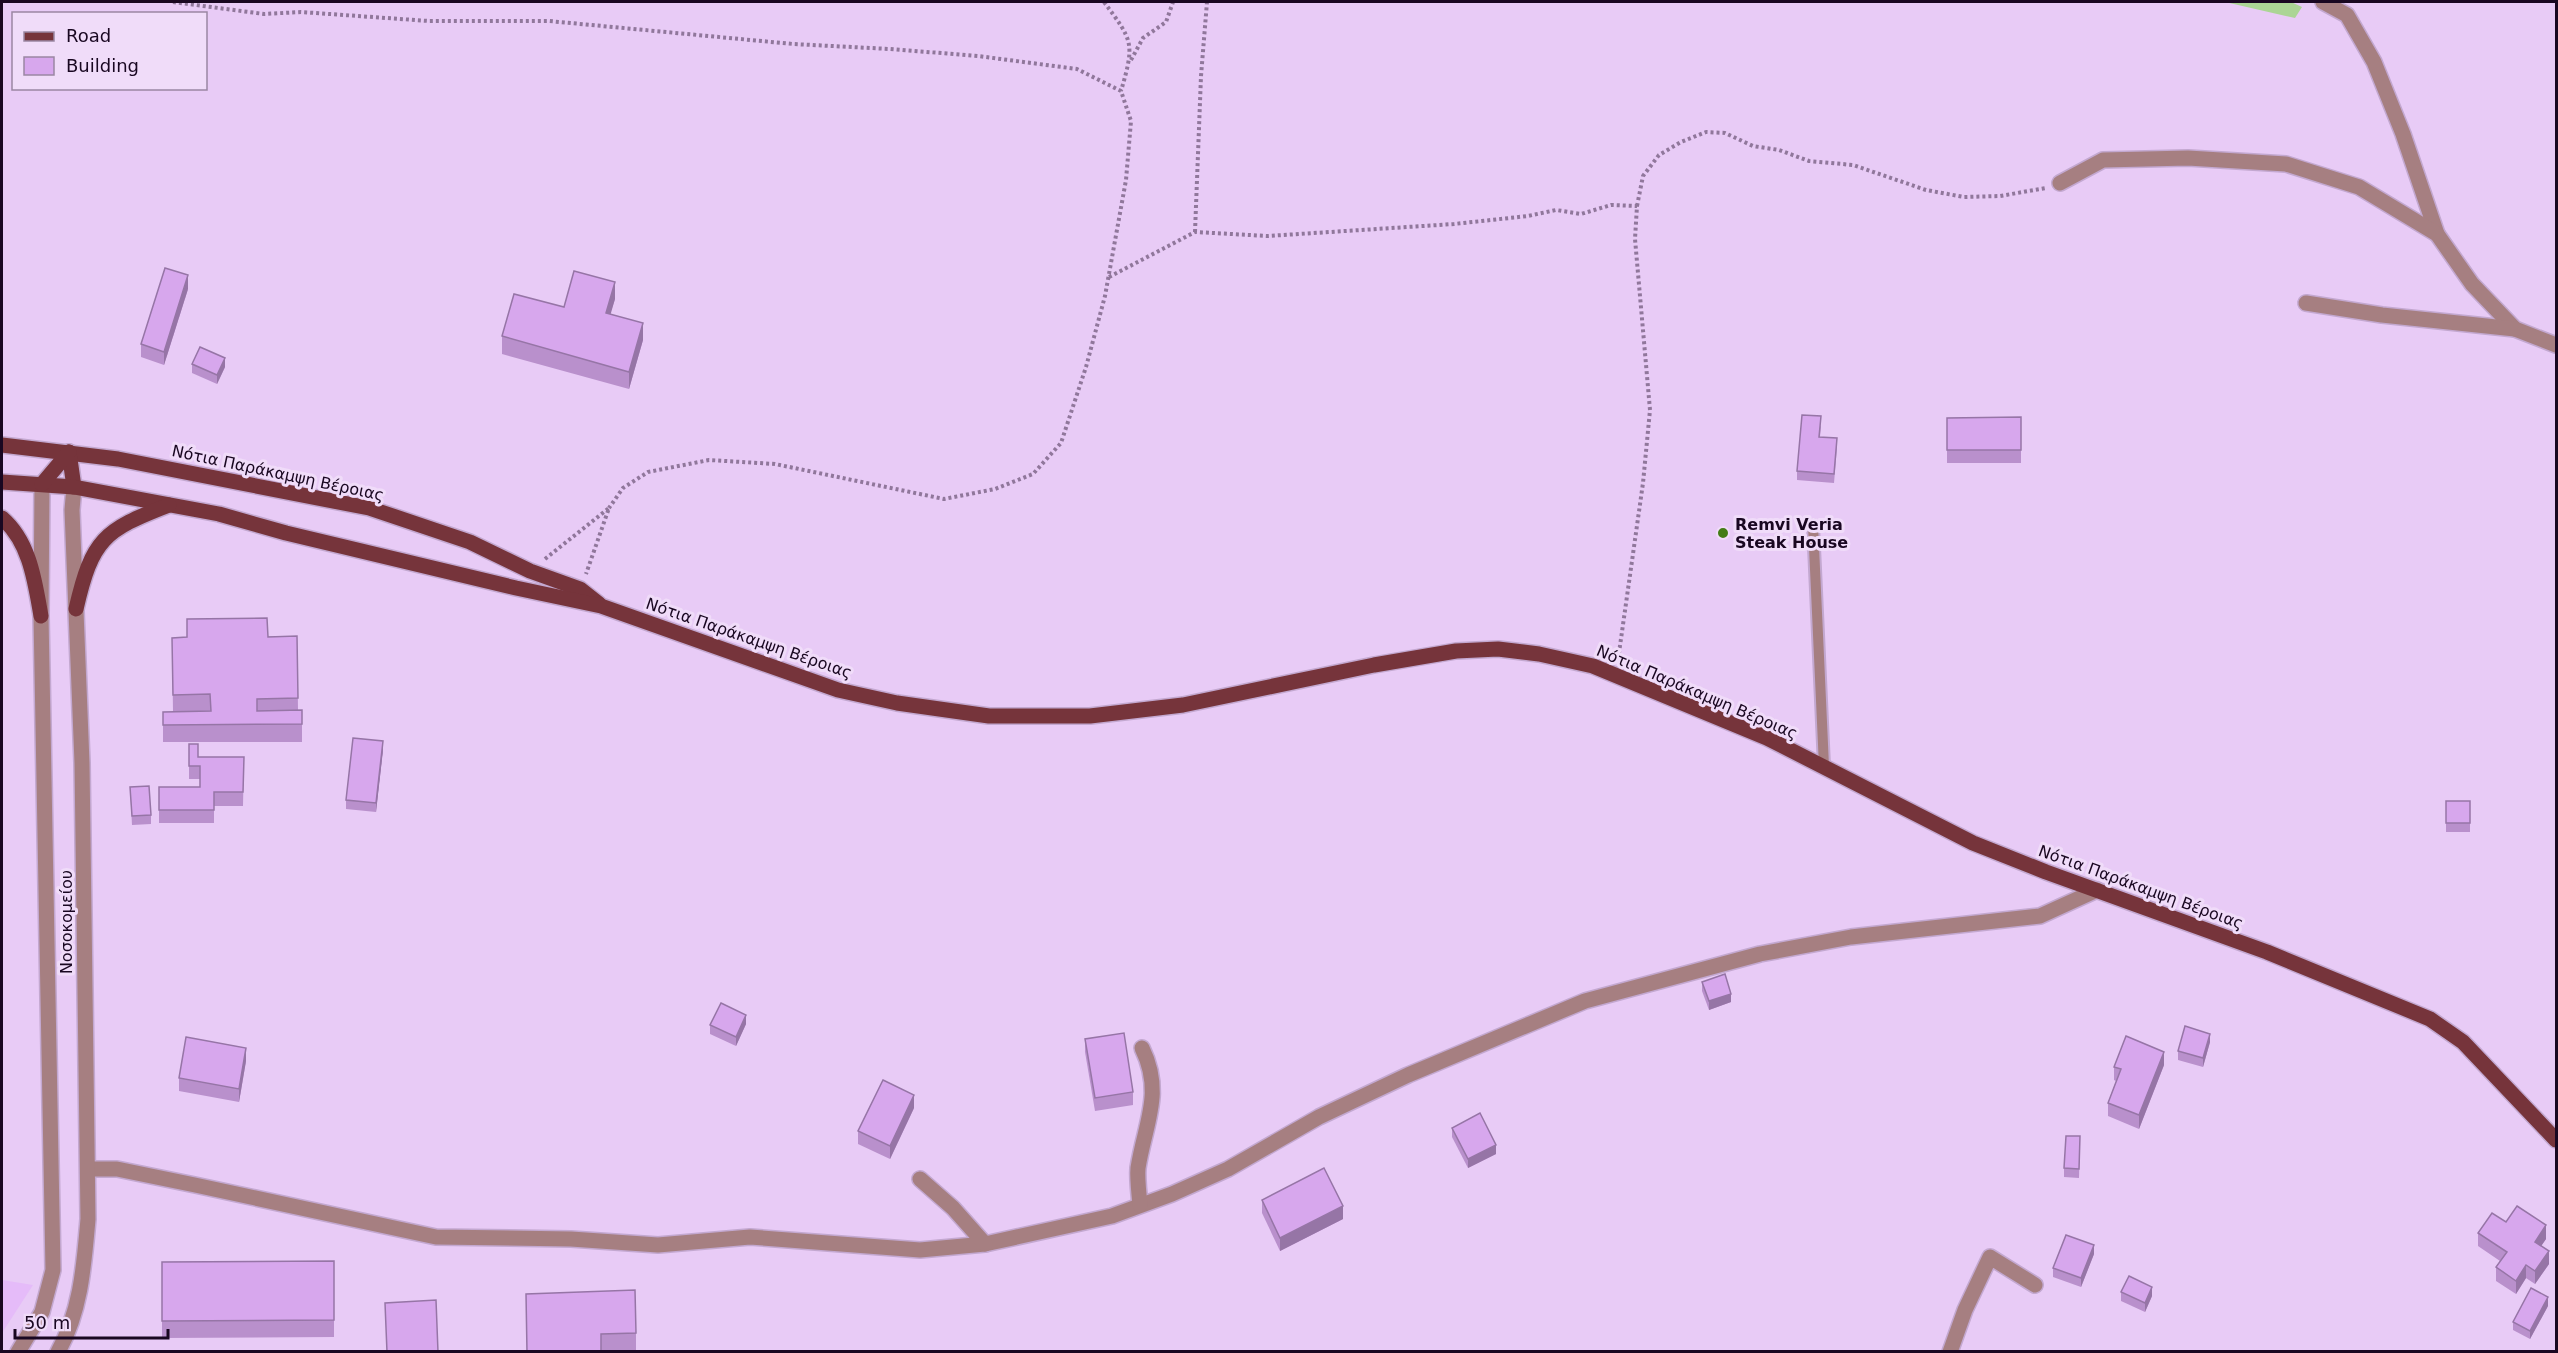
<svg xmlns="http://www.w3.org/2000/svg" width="2558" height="1353" font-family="'DejaVu Sans',sans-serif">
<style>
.built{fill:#e5bbf9}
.green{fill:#abd595}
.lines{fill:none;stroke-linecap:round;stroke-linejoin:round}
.service-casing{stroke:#c3a8d0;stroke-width:14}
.minor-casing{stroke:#c3a8d0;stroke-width:18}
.tertiary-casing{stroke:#c3a8d0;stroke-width:18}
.primary-casing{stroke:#c3a8d0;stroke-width:18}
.path{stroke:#90779b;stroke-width:4;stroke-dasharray:3 3;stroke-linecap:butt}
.service{stroke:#a67f81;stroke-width:10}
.minor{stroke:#a67f81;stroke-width:15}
.tertiary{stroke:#a67f81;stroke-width:15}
.primary{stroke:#76343b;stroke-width:15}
.wall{fill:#b990cc}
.shaded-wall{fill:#9675a6}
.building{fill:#d7a7ed;stroke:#9675a6;stroke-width:1.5}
.poi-dot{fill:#437c15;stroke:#f0dcf9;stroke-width:2}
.labels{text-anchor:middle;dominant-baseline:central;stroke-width:6;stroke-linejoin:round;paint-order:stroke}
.street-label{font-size:16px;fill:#190721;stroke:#f0dcf9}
.poi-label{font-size:16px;font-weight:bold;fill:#190721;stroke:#f0dcf9;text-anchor:start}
</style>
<rect width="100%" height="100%" fill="#e8cbf6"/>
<path class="built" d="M2 1280 33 1285 2 1333Z"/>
<path class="green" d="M2225 2H2291L2302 7 2295 18Z"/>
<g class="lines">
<defs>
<path id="service" d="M1813 525 1824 766"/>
<g id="minor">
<path d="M2323 2 2347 15 2374 62 2403 134 2437 234"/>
<path d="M2060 183 2103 160 2188 158 2286 164 2359 187 2437 234 2472 284 2515 329 2556 345"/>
<path d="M2306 303 2382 315 2515 329"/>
<path d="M88 1169H117L195 1185 436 1237 571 1239 658 1245 750 1237 920 1250 985 1244 1112 1216 1172 1194 1228 1169 1319 1117 1408 1075 1585 1001 1760 954 1851 937 2040 916 2097 890"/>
<path d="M920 1179 953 1208 985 1244"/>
<path d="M1140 1205C1139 1193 1137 1179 1138 1168 1145 1123 1164 1093 1142 1048"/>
<path d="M1950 1352 1965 1310 1990 1257 2035 1285"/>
</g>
<g id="tertiary">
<path d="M18 1352 42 1312 53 1270 41 616 42 484"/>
<path d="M58 1352C81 1311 84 1265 88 1219L82 763 72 510 74 487"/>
</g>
<g id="primary">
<path d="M2 445 118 459 369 508 470 542 530 571 580 589 599 604"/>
<path d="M69 452 74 487"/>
<path d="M2 482 74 487 219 514 286 533 516 588 601 606 838 690 897 703 989 716H1090L1183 705 1374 665 1456 651 1498 649 1539 654 1593 666 1767 738 1973 843 2046 872 2267 952 2430 1019 2463 1042 2556 1140"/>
<path d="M42 484 69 452"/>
<path d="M2 518C30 542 35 582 41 616"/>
<path d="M76 609C92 539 104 530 169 505"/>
</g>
</defs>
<use href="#service" class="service-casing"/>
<use href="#minor" class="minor-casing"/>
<use href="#tertiary" class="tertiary-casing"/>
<use href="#primary" class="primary-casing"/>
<g class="path">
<path d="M173 2 264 14 301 12 429 21H549L793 44 890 49 978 56 1077 69 1121 91 1131 121 1126 180 1105 296 1086 367 1061 443 1033 474 995 489 944 499 775 464 709 460 648 472 623 488 609 508"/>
<path d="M1104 2C1133 41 1135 43 1121 91"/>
<path d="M1131 60 1143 38 1166 22 1173 2"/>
<path d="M1637 206 1643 176 1659 155 1681 142 1706 132 1725 133 1753 146 1779 150 1809 161 1853 165 1926 190 1964 197 2000 196 2046 188"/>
<path d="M1195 232 1201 76 1207 2"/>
<path d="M1109 277 1195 232 1268 236 1454 224 1528 216 1556 210 1581 214 1611 205 1637 206 1635 239 1650 410 1643 483 1618 660"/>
<path d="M545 559 609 508 586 574"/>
</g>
<use href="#service" class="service"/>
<use href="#minor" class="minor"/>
<use href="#tertiary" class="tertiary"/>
<use href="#primary" class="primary"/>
</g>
<g class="wall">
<path d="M188 289 164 365 141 357V344Z"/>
<path d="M615 299 610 314 643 340 629 389 502 354V336L564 307Z"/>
<path d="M192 364 225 367 217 384 192 373Z"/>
<path d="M2021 417V463H1947V418Z"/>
<path d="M1821 425 1820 437 1837 447 1834 483 1797 480V471Z"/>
<path d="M297 636 298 710H302V742H163V712H173L172 638Z"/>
<path d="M189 744 198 757H244L243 806H214V823H159V787H200V779H189Z"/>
<path d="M383 750 376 812 346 809V800Z"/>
<path d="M130 787 151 815V824L132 825Z"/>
<rect x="2446" y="801" width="24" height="31"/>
<path d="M1702 982 1731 1002 1709 1010 1702 991Z"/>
<path d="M746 1024 736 1046 710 1034V1025Z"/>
<path d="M1085 1039 1133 1092V1105L1095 1111 1085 1052Z"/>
<path d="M2210 1042 2203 1067 2178 1060V1051Z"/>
<path d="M246 1061 239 1102 179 1091V1078Z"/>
<path d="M2164 1065 2139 1129 2108 1116V1103L2116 1081 2114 1080V1067Z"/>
<path d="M914 1108 890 1159 858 1144V1131Z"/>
<path d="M1452 1128 1496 1154 1468 1168 1452 1137Z"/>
<path d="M2080 1136 2079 1178 2064 1177V1168Z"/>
<path d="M1262 1200 1343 1219 1280 1251 1262 1213Z"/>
<path d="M2506 1222 2546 1239 2541 1246 2549 1264 2535 1284 2526 1278 2516 1294 2496 1281V1267L2500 1261 2478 1246V1233Z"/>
<path d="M2094 1254 2081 1287 2053 1277V1268Z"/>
<path d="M334 1261V1337L162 1338V1262Z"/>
<path d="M2121 1292 2152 1296 2145 1312 2121 1301Z"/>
<path d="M526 1294 636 1333V1350L601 1352H527Z"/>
<path d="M2548 1306 2530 1339 2513 1330V1322Z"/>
</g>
<g class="shaded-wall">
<path d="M188 275V289L164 365V352Z"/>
<path d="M615 282V299L606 330V313Z"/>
<path d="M643 323V340L629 389V372Z"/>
<path d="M225 358V367L217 384V375Z"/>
<path d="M383 741V750L376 812V803Z"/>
<path d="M1731 994V1002L1709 1010V1001Z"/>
<path d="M746 1015V1024L736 1046V1037Z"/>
<path d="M2210 1034V1042L2203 1067V1058Z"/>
<path d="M246 1048V1061L239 1102V1089Z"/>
<path d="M2164 1052V1065L2139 1129V1115Z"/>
<path d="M914 1095V1108L890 1159V1146Z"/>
<path d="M1496 1145V1154L1468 1168V1159Z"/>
<path d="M1343 1206V1219L1280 1251V1238Z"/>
<path d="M2546 1225V1239L2535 1255V1242Z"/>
<path d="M2094 1245V1254L2081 1287V1278Z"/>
<path d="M2549 1251V1264L2535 1284V1271Z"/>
<path d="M2526 1265V1278L2516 1294V1281Z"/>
<path d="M2152 1287V1296L2145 1312V1303Z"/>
<path d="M2548 1297V1306L2530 1339V1331Z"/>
</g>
<g class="building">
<path d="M165 268 188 275 164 352 141 344Z"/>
<path d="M574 271 615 282 606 313 643 323 629 372 502 336 514 294 564 307Z"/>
<path d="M200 347 225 358 217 375 192 364Z"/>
<path d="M1802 415 1821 416 1819 437 1837 438 1834 474 1797 471Z"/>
<path d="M2021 417V450H1947V418Z"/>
<path d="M267 618 268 637 297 636 298 698 257 699V711L302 710V724L163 725V712L211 711 210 694 173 695 172 638 187 637V619Z"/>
<path d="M353 738 383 741 376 803 346 800Z"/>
<path d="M189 744H198V757H244L243 792H214V810H159V787H200V766H189Z"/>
<path d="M149 786 151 815 132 816 130 787Z"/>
<rect x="2446" y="801" width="24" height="22"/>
<path d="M1725 974 1731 994 1709 1001 1702 982Z"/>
<path d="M721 1003 746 1015 736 1037 710 1025Z"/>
<path d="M2185 1026 2210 1034 2203 1058 2178 1051Z"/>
<path d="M1124 1033 1133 1092 1095 1098 1085 1039Z"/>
<path d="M2126 1036 2164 1052 2139 1115 2108 1103 2121 1069 2114 1067Z"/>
<path d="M186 1037 246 1048 239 1089 179 1078Z"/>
<path d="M883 1080 914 1095 890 1146 858 1131Z"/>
<path d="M1480 1113 1496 1145 1468 1159 1452 1128Z"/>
<path d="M2066 1136H2080L2079 1169 2064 1168Z"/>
<path d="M1324 1168 1343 1206 1280 1238 1262 1200Z"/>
<path d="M2517 1206 2546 1225 2535 1242 2549 1251 2535 1271 2526 1265 2516 1281 2496 1267 2507 1252 2478 1233 2492 1213 2506 1222Z"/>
<path d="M2066 1235 2094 1245 2081 1278 2053 1268Z"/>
<path d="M334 1261V1320L162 1321V1262Z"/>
<path d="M2129 1276 2152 1287 2145 1303 2121 1292Z"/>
<path d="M2531 1288 2548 1297 2530 1331 2513 1322Z"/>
<path d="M635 1290 636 1333 601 1334V1352H527L526 1294Z"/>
<path d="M436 1300 438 1352H387L385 1303Z"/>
</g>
<circle class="poi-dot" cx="1723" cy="533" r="6"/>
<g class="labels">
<g class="street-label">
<text transform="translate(278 473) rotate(12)">Νότια Παράκαμψη Βέροιας</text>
<text transform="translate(749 638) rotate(19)">Νότια Παράκαμψη Βέροιας</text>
<text transform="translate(1697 692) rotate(23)">Νότια Παράκαμψη Βέροιας</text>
<text transform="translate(2141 887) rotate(20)">Νότια Παράκαμψη Βέροιας</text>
<text transform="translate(66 922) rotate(-90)">Νοσοκομείου</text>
</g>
<g class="poi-label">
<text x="1735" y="524">Remvi Veria<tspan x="1735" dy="18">Steak House</tspan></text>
</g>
</g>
<rect width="2558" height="1353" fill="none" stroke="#190721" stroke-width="6"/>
<rect x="12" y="12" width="195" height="78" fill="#f0dcf9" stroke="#9a87a3" stroke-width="1.5"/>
<rect x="24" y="32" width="30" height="9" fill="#76343b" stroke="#9a87a3" stroke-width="1.5"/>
<text x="66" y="42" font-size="18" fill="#190721">Road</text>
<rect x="24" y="57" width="30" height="18" fill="#d7a7ed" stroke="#9a87a3" stroke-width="1.5"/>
<text x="66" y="72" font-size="18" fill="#190721">Building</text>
<path d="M15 1329v9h153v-9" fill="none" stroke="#190721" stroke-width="3"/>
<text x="24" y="1329" font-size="18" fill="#190721" stroke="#f0dcf9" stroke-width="4.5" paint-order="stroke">50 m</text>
</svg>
